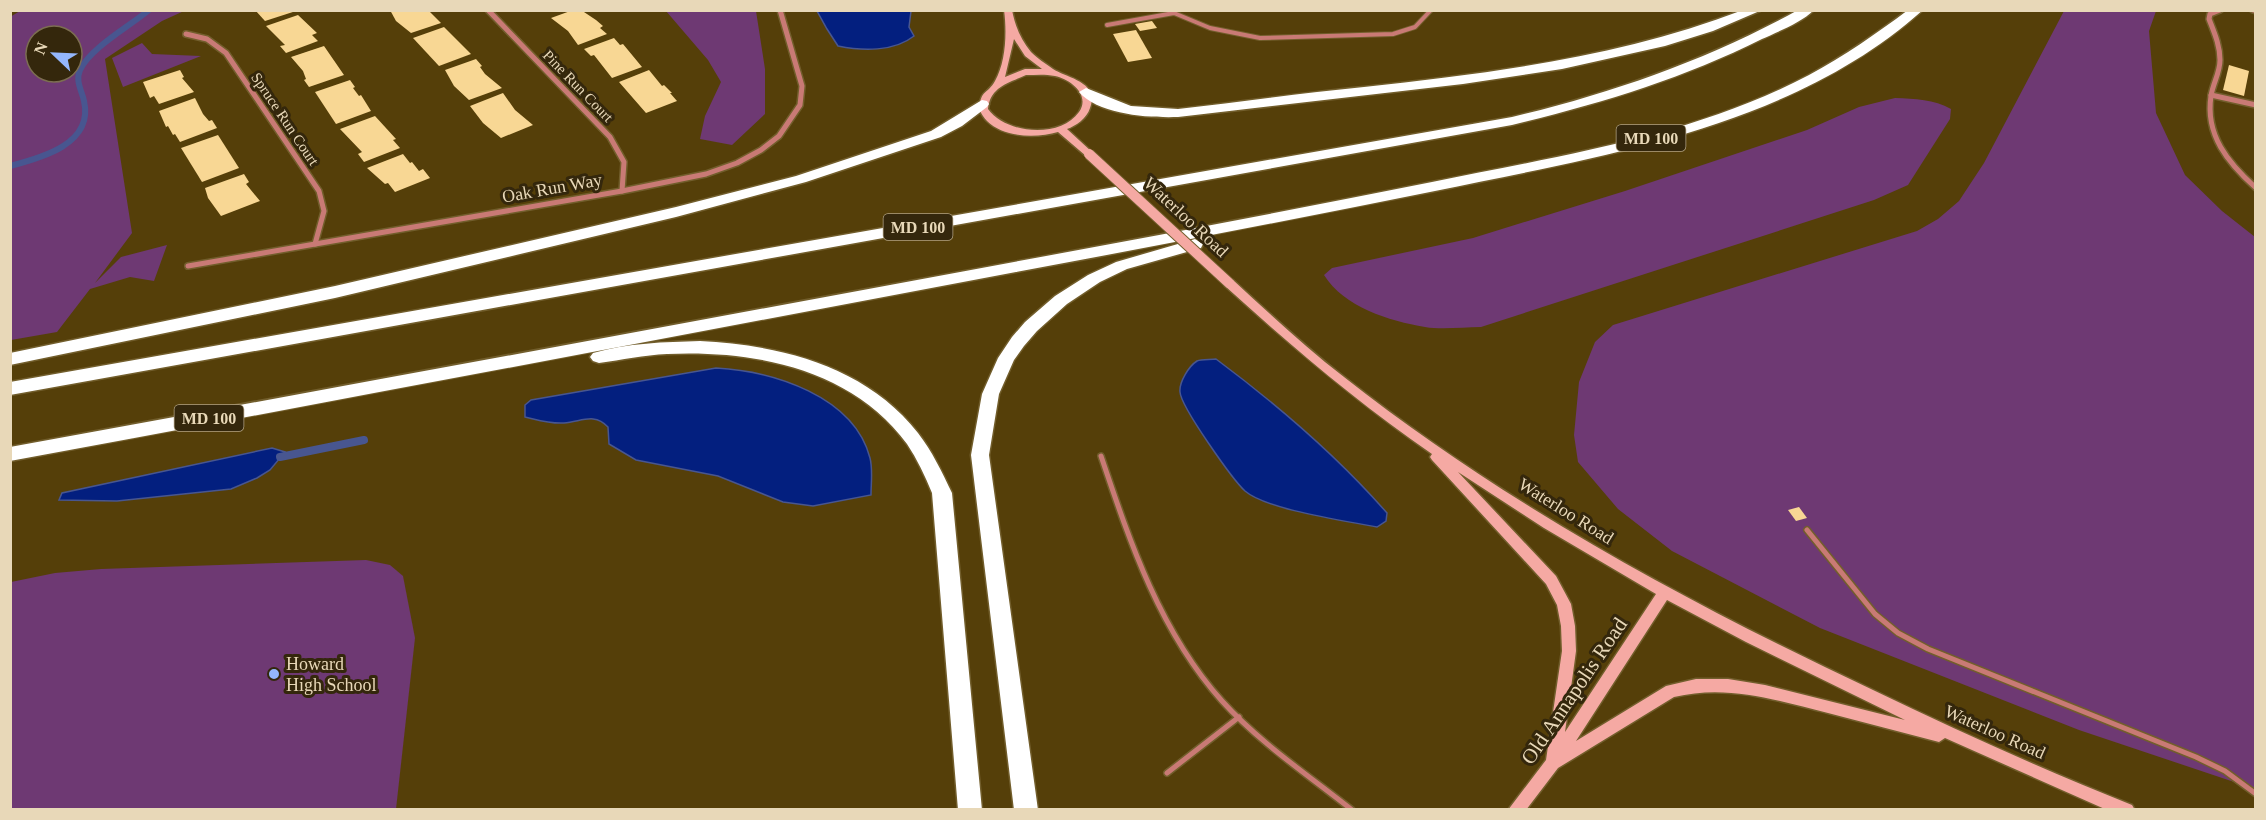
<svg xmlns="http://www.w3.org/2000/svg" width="2266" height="820" font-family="'Times New Roman',serif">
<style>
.green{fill:#6e3973;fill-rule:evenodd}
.water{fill:#031f7f;stroke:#485690;stroke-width:1.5}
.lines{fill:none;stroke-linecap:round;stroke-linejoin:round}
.stream-far1{stroke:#485690;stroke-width:6}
.stream{stroke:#485690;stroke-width:8}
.building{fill:#f8d794}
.service-far1-casing{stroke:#725e2c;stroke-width:6}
.service-casing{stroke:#725e2c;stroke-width:8}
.minor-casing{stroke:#725e2c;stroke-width:8}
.secondary-casing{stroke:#725e2c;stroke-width:3}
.motorway-casing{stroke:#725e2c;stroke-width:3}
.service-far1{stroke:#c97a75;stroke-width:4}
.service{stroke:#c97a75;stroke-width:5}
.minor{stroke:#c97a75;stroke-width:5}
.secondary{fill:#f5a9a3;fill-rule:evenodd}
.motorway{fill:#fff;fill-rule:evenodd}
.secondary-bridge-casing{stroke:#725e2c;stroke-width:12;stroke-linecap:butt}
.secondary-bridge{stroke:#f5a9a3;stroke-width:10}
.poi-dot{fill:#94b7fd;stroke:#34270c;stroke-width:2}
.labels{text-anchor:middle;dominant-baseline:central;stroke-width:6;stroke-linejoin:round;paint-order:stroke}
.far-street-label{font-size:15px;fill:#e8d8b8;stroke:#34270c}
.shield{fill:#34270c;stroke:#b2a384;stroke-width:1.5}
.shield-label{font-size:16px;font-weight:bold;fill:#e8d8b8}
.street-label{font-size:18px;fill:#e8d8b8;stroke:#34270c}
.poi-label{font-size:18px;fill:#e8d8b8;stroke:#34270c;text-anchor:start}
.near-street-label{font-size:21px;fill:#e8d8b8;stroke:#34270c}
</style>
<rect width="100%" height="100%" fill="#553f09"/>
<g class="green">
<path d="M20 11H184L162 21 105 59 132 233 95 283 121 257 167 245 154 281 130 277 90 289 57 332 11 340 10 17ZM36 36H72V72H36Z"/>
<path d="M666 11H756L765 69V114L732 145 700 139 705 116 721 82 708 60Z"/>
<path d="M2064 11H2156L2149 31 2156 113 2185 175 2222 211 2255 237V789L2079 730 1820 628 1672 551 1618 509 1578 462 1574 435 1579 382 1595 342 1613 325 1917 231 1938 219 1959 201 1984 163Z"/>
<path d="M142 43 152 54 201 56 123 87 112 58Z"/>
<path d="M1895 98C1915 99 1934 99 1951 109L1950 119 1908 185 1874 200 1481 327C1463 327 1442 330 1425 327 1389 321 1344 307 1324 275L1332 268 1473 238 1625 191 1807 130 1859 107Z"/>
<path d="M366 560 390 565 403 576 415 638 396 809H11V582L55 573 101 569Z"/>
</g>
<g class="water">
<path d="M817 11H911L909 27 914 36C894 52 862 51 838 46L827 29Z"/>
<path d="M1216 359C1275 403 1338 457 1387 513L1386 521 1377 527C1347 521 1267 510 1245 491 1233 480 1181 407 1180 392 1179 382 1189 366 1197 361 1202 359 1211 360 1216 359Z"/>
<path d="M716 368C773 371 854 396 870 458 873 469 871 484 871 495L813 506 783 502 718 476 636 460 609 444 608 427C594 412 581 422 564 423 550 424 538 420 525 417V405L531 400Z"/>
<path d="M272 448 285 452 270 470 257 478 231 489 117 501 59 500 62 493Z"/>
</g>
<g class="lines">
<path class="stream-far1" d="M10 166C41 158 94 144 84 101 82 91 75 81 80 70 90 48 130 26 149 10"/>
<path class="stream" d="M280 457 364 440"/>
</g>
<g class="building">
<path d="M255 10H296V11L265 21Z"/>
<path d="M390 10H428L441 23 411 33 396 21Z"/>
<path d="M573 10H581L596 20 603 26 600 28 607 34 578 45 568 31 551 18Z"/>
<path d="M298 15 317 33 312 35 318 41 286 53 280 46 285 45 266 26Z"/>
<path d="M1152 21 1157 28 1140 31 1135 24Z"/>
<path d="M444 27 471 54 439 66 413 38Z"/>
<path d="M1136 30 1152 58 1128 62 1113 34Z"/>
<path d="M614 38 620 45 623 44 642 67 612 78 594 55 591 56 584 49Z"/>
<path d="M324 46 344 75 309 87 304 80 306 79 303 71 291 57Z"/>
<path d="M476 59 482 66 480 67 485 74 502 88 469 100 454 86 445 70Z"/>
<path d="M2229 65 2249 71 2244 96 2223 90Z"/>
<path d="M180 70 184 77 182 78 194 92 159 104 154 96 150 98 143 82Z"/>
<path d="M649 70 662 86 664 85 672 93H670L677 101 646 113 619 82Z"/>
<path d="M350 80 355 87 353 88 359 96 361 95 371 111 336 124 315 92Z"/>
<path d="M503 93 515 110 533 125 501 138 483 123 470 106Z"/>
<path d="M195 98 203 114 209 121 212 120 217 128 180 142 175 134 173 135 168 126 166 127 159 111Z"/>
<path d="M375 116 396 139 393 140 400 148 364 162 358 154 362 152 340 129Z"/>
<path d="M218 135 239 168 202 182 181 148Z"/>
<path d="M403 154 410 163 412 162 419 171 423 169 430 178 395 192 388 183 385 184 367 168Z"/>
<path d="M244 174 249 182 246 184 260 201 221 216 208 198 205 188Z"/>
<path d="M1799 507 1807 518 1796 521 1788 510Z"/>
</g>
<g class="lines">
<defs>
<path id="service-far1" d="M1107 25 1174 13 1210 28 1260 38 1393 34 1415 27 1431 10"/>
<g id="service">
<path d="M1101 456C1130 542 1160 632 1222 701 1260 743 1308 775 1352 810"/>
<path d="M1807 530 1875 614 1898 633 1928 649 2196 757 2225 771 2256 794"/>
<path d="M1167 773 1239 717"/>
</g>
<g id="minor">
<path d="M488 10 610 137 624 162 622 191"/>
<path d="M2220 10 2210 14 2209 19C2214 32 2220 45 2220 60 2220 73 2213 83 2211 96 2205 135 2228 163 2256 188"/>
<path d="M2253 10 2256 11"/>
<path d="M186 34 207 39 226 53 319 191 324 211 315 244"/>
<path d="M2211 95 2256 105"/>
<path d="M188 266 622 191 706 174 737 163 761 150 779 136 800 105 802 86 780 10"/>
</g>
<g id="secondary">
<path d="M1004 10H1012C1015 26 1021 40 1031 52 1037 58 1046 64 1053 69 1067 78 1100 82 1090 108 1087 118 1076 126 1067 129L1092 152V156H1086L1058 132C1037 138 1004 138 987 121 984 118 981 113 979 109 981 89 987 95 995 81 1006 62 1007 32 1004 10ZM1014 39 1025 56 1042 69H1025L1005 77ZM1026 75C1036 75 1045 74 1055 76 1070 79 1091 95 1079 112 1060 139 1006 134 988 109 990 87 1008 83 1026 75Z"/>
<path d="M1229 279 1233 280C1269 313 1305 347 1344 377 1505 504 1688 603 1873 690 1958 731 2044 770 2132 805L2135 810H2107L1945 738 1939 742C1902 732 1865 723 1828 713 1776 700 1727 684 1674 697L1558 768 1526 810H1508L1546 760 1562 651 1561 626 1557 605 1546 584 1432 460 1430 457 1432 454C1358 403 1291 346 1225 286L1224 283ZM1458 472 1544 528 1656 594 1565 732 1576 651 1575 626 1571 604 1556 576ZM1667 600 1746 642 1905 720 1765 685 1728 679H1696L1666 686 1576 741Z"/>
</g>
<g id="motorway">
<path d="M1743 10H1762L1713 31 1665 46 1562 69 1463 84 1178 117C1150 118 1099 115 1079 92L1086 88 1131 106 1178 109C1240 102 1302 93 1364 87 1493 73 1620 57 1743 10Z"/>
<path d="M1798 10H1814C1801 23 1779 31 1762 39 1682 79 1599 104 1512 125L10 395V382L1512 117C1612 93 1707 60 1798 10Z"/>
<path d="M1908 10H1923C1791 128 1602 156 1435 191 1296 219 1156 246 1016 272 681 335 346 399 10 461V447C356 384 701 320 1046 256 1175 232 1303 208 1432 182 1559 156 1694 136 1809 75 1844 56 1876 34 1908 10Z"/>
<path d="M982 100 987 101 989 104 987 107 962 126 941 137 806 182 676 217 335 298 10 365V353L335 286 676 207 796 176 931 131Z"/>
<path d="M1195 239 1203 244 1201 248 1127 269 1100 282 1067 304 1037 331 1024 346 1014 360 999 394 989 455 1038 810H1014L971 455 982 394 998 358 1012 337 1025 322 1055 296 1088 275 1116 262Z"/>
<path d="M700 341C780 345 866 366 918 433 932 451 942 472 952 493L982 810H958L932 493C925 476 917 459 907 444 852 369 755 350 667 354 644 355 622 360 599 363L593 361 590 357 593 353C627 343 665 342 700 341Z"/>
</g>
</defs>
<use href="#service-far1" class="service-far1-casing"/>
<use href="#service" class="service-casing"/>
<use href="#minor" class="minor-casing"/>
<use href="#secondary" class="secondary-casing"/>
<use href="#motorway" class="motorway-casing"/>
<use href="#service-far1" class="service-far1"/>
<use href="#service" class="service"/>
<use href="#minor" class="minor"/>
<use href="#secondary" class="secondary"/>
<use href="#motorway" class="motorway"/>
<defs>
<path id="secondary-bridge" d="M1089 154 1229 283"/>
</defs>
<use href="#secondary-bridge" class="secondary-bridge-casing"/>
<use href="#secondary-bridge" class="secondary-bridge"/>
</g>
<circle class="poi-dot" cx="274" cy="674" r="6"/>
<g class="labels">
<g class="far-street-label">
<text transform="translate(578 86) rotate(46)">Pine Run Court</text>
<text transform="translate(285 119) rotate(56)">Spruce Run Court</text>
</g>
<g class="shield">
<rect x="1616.5" y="125" width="69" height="26" rx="4.5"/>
<rect x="883.5" y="214" width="69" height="26" rx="4.5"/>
<rect x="174.5" y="405" width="69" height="26" rx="4.5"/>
</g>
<g class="shield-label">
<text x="1651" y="138">MD 100</text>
<text x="918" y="227">MD 100</text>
<text x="209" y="418">MD 100</text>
</g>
<g class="street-label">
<text transform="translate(552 188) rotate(-10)">Oak Run Way</text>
<text transform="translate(1186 217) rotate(43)">Waterloo Road</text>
<text transform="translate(1566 511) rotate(32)">Waterloo Road</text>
<text transform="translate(1995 732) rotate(24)">Waterloo Road</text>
</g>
<g class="poi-label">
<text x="286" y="664">Howard<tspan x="286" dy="21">High School</tspan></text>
</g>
<g class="near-street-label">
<text transform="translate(1574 691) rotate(-56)">Old Annapolis Road</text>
</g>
</g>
<rect width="2266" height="820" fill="none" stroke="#e8d8b8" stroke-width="24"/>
<g transform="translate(54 54) rotate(293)"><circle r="28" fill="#34270c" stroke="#7c6e51" stroke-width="1.5"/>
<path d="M0-4.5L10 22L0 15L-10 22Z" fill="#94b7fd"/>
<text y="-9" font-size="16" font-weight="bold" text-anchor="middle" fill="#e8d8b8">N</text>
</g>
</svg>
